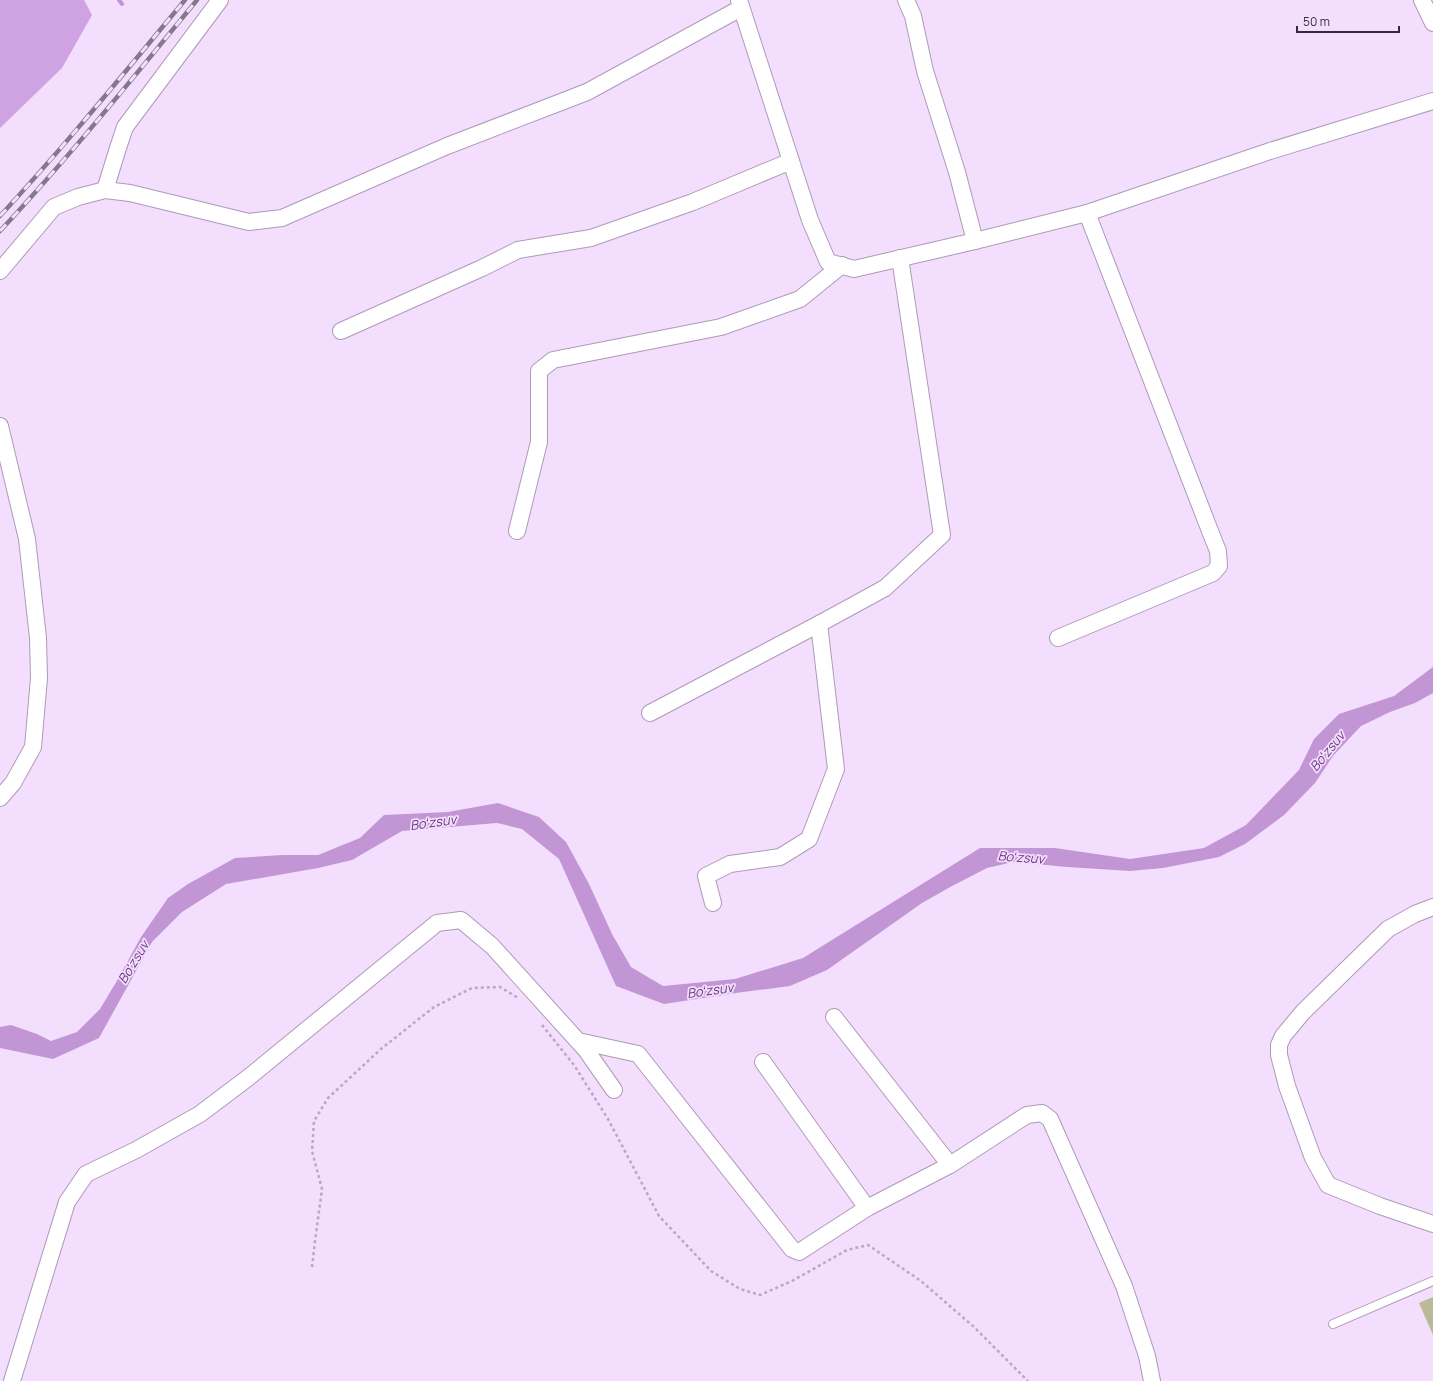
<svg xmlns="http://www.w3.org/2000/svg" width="1433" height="1381" font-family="Manrope,sans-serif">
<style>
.forest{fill:#cfa3e1}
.water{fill:#c296d4}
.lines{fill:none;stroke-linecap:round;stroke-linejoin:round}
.stream{stroke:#c296d4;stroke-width:4}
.building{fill:#baba98}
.lane-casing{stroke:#ae9ab7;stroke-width:10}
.street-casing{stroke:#ae9ab7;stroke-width:18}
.path{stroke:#baa8c1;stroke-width:2.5;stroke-dasharray:3 3;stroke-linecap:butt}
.lane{stroke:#fff;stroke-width:8}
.street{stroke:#fff;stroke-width:16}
.rail-casing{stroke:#86788c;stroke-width:4.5}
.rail{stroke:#f3defd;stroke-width:3;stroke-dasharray:9;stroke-linecap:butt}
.labels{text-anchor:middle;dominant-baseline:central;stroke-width:3.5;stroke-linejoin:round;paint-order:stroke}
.water-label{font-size:13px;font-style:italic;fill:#6c3781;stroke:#f3defd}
</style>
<rect width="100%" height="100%" fill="#f3defd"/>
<path class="forest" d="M0 0H84L92 15 62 68 0 128Z"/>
<path class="water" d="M1433 667V693L1415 703 1390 712 1361 726 1333 756 1315 783 1284 815 1245 844 1219 857 1163 868 1130 871 1067 867 1013 862 987 868 952 886 922 903 827 970 790 986 736 993 664 1004 616 986 559 859 522 829 497 823 402 831 352 860 318 868 226 884 182 912 152 942 99 1038 53 1059 0 1048V1027L11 1025 37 1034 51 1041 77 1032 100 1009 118 979 141 937 168 898 188 884 235 858 283 855H318L360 838 384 815 448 812 498 803 539 817 566 842 589 884 612 934 631 967 663 986 735 979 803 958 980 848H1055L1130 859 1204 848 1246 825 1299 770 1314 739 1339 714 1394 696Z"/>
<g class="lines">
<path class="stream" d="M119 0 122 4"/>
</g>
<path class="building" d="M1433 1297V1335L1419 1303Z"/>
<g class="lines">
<defs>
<path id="lane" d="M1333 1324 1433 1281"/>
<g id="street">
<path d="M739 0 810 220 828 262 854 269 975 241 1087 213 1270 151 1433 101"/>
<path d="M906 0 913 16 925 71 957 172 975 241"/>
<path d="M1422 0 1433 23"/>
<path d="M105 190 118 148 125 127 220 0"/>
<path d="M0 271 54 207 78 197 105 190 130 193 249 222 282 218 447 146 587 92 741 8"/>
<path d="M341 331 482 268 518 250 591 238 693 202 791 161"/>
<path d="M0 426 27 539 38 638 39 678 33 747 13 783 0 798"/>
<path d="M517 531 539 442V371L553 360 721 327 800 299 842 265"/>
<path d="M1058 638 1213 573 1219 566 1218 551 1210 531 1087 213"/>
<path d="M650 713 819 624 885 588 942 535 900 258"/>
<path d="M713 903 706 876 730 864 780 857 809 839 836 769 819 624"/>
<path d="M1433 907 1415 914 1388 929 1303 1012 1283 1036 1279 1045V1055L1287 1086 1313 1158 1328 1185 1380 1206 1433 1224"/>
<path d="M834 1017 950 1165"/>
<path d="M578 1041 638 1054 792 1249 799 1252 867 1208 950 1165 1027 1115 1042 1113 1050 1119 1124 1286 1147 1356 1152 1381"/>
<path d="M763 1062 867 1208"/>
<path d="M12 1381 67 1202 86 1174 136 1150 200 1114 249 1077 437 923 461 920 492 946 586 1050 614 1090"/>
</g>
</defs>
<use href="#lane" class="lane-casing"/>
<use href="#street" class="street-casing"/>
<g class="path">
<path d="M542 1025 574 1065 608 1119 659 1216 711 1271 740 1289 760 1295 792 1281 847 1250 868 1245 921 1281 974 1327 1028 1381"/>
<path d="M312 1267 315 1241 322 1189 312 1151 314 1121 328 1098 381 1049 434 1007 472 988 500 987 518 998"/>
</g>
<use href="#lane" class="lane"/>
<use href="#street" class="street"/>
<defs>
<g id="rail">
<path d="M0 216C64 147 124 73 185 0"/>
<path d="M0 231C69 157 133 78 197 0"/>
</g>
</defs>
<use href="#rail" class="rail-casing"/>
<use href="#rail" class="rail"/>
</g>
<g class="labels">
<g class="water-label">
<text transform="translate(1327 751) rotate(-51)">Boʻzsuv</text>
<text transform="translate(433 822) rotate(-8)">Boʻzsuv</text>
<text transform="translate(1021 857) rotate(4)">Boʻzsuv</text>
<text transform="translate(133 962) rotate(-59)">Boʻzsuv</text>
<text transform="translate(710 990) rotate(-8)">Boʻzsuv</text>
</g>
</g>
<path d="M1297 26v6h102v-6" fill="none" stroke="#342b37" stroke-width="2"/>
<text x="1303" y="26" font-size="12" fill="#342b37" stroke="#f3defd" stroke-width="3" paint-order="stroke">50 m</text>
</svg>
